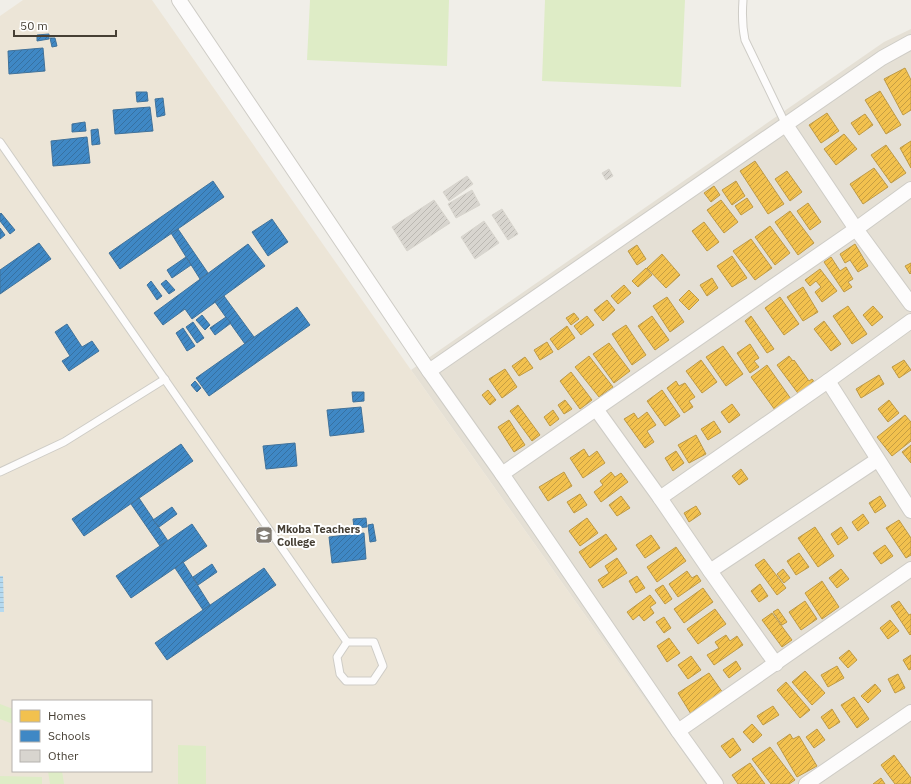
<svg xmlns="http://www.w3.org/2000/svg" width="911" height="784" font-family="'IBM Plex Sans',sans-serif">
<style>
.residential{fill:#e5e0d5}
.education{fill:#ece5d7;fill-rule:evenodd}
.green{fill:#deecc6}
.water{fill:url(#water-rules)}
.homes{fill:url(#homes-hatch);stroke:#be9a46}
.schools{fill:url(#schools-hatch);stroke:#41729a}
.building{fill:url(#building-hatch);stroke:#d8d5ce}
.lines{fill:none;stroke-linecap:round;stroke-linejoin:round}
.lane-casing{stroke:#ceccc6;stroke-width:9}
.street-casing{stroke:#ceccc6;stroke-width:16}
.lane{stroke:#fdfcfc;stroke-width:7}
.street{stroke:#fdfcfc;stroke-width:14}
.labels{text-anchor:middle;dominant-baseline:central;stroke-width:4;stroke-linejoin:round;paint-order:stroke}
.poi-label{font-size:11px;font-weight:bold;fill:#463f34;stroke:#fff;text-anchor:start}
</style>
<defs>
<pattern id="water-rules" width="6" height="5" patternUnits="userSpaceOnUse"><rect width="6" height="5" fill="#b6daf0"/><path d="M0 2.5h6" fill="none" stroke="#9ebcce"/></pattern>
<pattern id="homes-hatch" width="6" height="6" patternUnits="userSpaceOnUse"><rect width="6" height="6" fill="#f2c14e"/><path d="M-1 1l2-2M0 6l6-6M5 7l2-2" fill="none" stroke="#c69e42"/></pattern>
<pattern id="schools-hatch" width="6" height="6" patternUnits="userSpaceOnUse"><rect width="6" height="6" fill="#3f88c5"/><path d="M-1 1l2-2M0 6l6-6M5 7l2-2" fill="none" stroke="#3771a1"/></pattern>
<pattern id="building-hatch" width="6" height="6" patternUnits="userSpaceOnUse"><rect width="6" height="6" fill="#d8d5cf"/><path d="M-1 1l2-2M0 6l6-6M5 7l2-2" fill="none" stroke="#bbb8b2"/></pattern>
</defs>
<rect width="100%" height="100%" fill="#f0eee8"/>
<path class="residential" d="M911 29V784H705L411 370 884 42Z"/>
<path class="education" d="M23 0H152L411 370 705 784H0V16ZM13 701H151V771H13Z"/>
<g class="green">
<path d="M310 0H449L447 66 307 60Z"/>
<path d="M545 0H685L681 87 542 81Z"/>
<path d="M0 704 13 709V724L0 719Z"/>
<path d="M178 745 206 746V784H178Z"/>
<path d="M48 771H62L64 784H50Z"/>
<path d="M0 776 42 777V784H0Z"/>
</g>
<path class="water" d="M0 576H3L4 612H0Z"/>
<g class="homes">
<path d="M905 68 911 80V110L903 115 884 79Z"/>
<path d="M880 91 901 125 886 134 865 100Z"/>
<path d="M827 113 839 131 821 143 809 125Z"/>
<path d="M865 114 873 125 859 135 851 123Z"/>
<path d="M844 134 857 149 836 165 824 149Z"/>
<path d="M911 141V168L900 148Z"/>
<path d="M886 145 906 173 891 183 871 155Z"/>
<path d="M755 161 784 204 768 214 740 171Z"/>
<path d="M874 168 888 187 863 204 850 184Z"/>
<path d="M787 171 802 192 790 201 775 179Z"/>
<path d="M736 181 745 196 732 205 722 190Z"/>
<path d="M714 186 720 195 711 202 704 193Z"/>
<path d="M747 198 753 207 741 215 735 206Z"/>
<path d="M721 200 738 222 724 233 707 210Z"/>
<path d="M808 203 821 222 810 230 797 211Z"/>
<path d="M790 211 814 243 798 255 775 222Z"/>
<path d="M704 222 719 242 707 251 692 231Z"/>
<path d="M770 226 790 253 775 265 755 237Z"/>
<path d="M751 239 772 268 755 280 733 251Z"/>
<path d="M855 244 868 266 858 272 850 260 845 263 840 254Z"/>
<path d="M637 245 646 259 637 265 628 251Z"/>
<path d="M662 254 680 275 666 288 647 268Z"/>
<path d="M732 256 747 278 732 287 717 266Z"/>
<path d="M831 257 840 271 846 267 853 279 848 282 852 287 844 292 824 262Z"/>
<path d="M911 263V273L910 274 905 266Z"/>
<path d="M646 268 652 275 638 287 632 281Z"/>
<path d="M820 269 837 291 822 302 815 292 821 287 816 281 810 286 805 280Z"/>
<path d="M712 278 718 288 707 296 700 285Z"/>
<path d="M624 285 631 293 618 304 611 296Z"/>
<path d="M803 287 818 312 803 321 787 297Z"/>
<path d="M689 290 699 300 689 310 679 300Z"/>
<path d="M667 297 684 322 670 332 653 306Z"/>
<path d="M780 297 799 324 784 335 765 308Z"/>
<path d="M607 300 615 310 603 321 594 310Z"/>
<path d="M848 306 867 334 852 344 833 316Z"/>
<path d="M873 306 883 317 872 326 863 315Z"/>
<path d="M574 313 579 319 571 325 566 318Z"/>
<path d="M587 316 594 325 581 335 574 326Z"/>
<path d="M652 316 669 340 655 350 638 326Z"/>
<path d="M751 316 774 349 767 353 745 321Z"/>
<path d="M824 321 841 344 831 351 814 329Z"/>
<path d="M626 325 646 355 632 365 612 334Z"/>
<path d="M567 326 575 338 558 350 550 339Z"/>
<path d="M547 342 553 352 540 360 534 350Z"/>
<path d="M609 343 630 371 614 383 593 354Z"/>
<path d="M750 344 759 358 754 361 759 367 750 373 737 353Z"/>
<path d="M723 346 743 374 726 386 706 357Z"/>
<path d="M589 356 613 387 599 397 575 367Z"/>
<path d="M789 356 793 361 794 360 809 381 812 379 816 384 800 396 777 365Z"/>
<path d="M525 357 533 368 519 376 512 366Z"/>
<path d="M701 360 717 382 702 393 686 371Z"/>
<path d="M904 360 911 370 899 378 892 367Z"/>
<path d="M767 365 791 399 775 410 751 377Z"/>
<path d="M505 369 517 387 502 398 489 379Z"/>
<path d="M571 372 592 400 580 409 560 381Z"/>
<path d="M879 375 884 384 861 398 856 389Z"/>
<path d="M676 381 679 386 685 383 695 397 689 401 693 407 684 413 667 388Z"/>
<path d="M488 390 496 400 490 405 482 395Z"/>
<path d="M662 390 680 416 665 426 647 401Z"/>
<path d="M565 400 572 409 564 414 558 405Z"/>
<path d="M889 400 899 413 888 422 878 409Z"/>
<path d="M732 404 740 415 729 423 721 412Z"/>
<path d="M518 405 540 435 532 441 510 411Z"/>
<path d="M553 410 559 419 550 426 544 417Z"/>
<path d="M647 412 656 425 647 431 654 442 645 448 624 419 634 413 638 419Z"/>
<path d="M905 415 911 422V441L892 456 877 437Z"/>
<path d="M509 420 525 445 514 452 498 427Z"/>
<path d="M714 421 721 432 708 440 701 429Z"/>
<path d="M696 435 706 454 689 463 678 445Z"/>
<path d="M911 445V463L902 452Z"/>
<path d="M584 449 589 457 597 451 605 463 583 478 570 458Z"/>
<path d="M676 451 684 463 673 471 665 458Z"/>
<path d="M741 469 748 479 739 485 732 476Z"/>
<path d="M564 472 572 486 548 501 539 487Z"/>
<path d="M611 472 615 477 621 473 628 482 601 502 594 492 603 485 600 481Z"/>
<path d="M580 494 587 505 574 513 567 502Z"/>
<path d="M621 496 630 508 617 516 609 505Z"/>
<path d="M880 496 886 506 875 513 869 503Z"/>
<path d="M696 506 701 514 689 522 684 513Z"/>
<path d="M863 514 869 523 858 531 852 522Z"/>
<path d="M587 518 598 533 580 546 569 531Z"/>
<path d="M899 520 911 538V555L906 558 886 528Z"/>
<path d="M815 527 834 556 818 567 798 538Z"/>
<path d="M841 527 848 538 838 545 831 534Z"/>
<path d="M606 534 617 549 590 568 579 552Z"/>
<path d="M651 535 660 548 645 558 636 545Z"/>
<path d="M885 545 893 556 881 564 873 553Z"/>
<path d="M676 547 686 561 657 582 647 567Z"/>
<path d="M799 553 809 567 796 575 787 561Z"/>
<path d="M617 558 627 573 603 588 598 580 609 573 605 566Z"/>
<path d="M764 559 786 588 777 595 755 565Z"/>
<path d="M783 569 790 578 784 583 777 574Z"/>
<path d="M841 569 849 579 837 588 829 578Z"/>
<path d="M687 571 692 578 697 575 701 581 678 597 669 584Z"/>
<path d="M637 576 645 588 636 593 629 581Z"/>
<path d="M822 581 839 607 822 619 805 593Z"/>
<path d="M760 584 768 596 759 602 751 591Z"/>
<path d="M663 585 672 599 665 604 655 590Z"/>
<path d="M703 588 713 602 684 623 674 609Z"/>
<path d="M650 595 656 603 650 607 654 613 644 621 639 615 633 620 627 612Z"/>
<path d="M805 601 817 619 801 630 789 612Z"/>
<path d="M899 601 909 615 911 614V634L910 635 891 606Z"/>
<path d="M715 609 726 624 698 644 687 629Z"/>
<path d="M778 609 787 622 782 625 773 612Z"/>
<path d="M772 613 792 640 782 647 762 620Z"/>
<path d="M664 617 671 628 664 633 656 622Z"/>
<path d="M890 620 899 631 888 639 880 628Z"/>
<path d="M726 635 730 641 737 636 743 645 714 665 707 655 719 648 715 642Z"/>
<path d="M669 638 680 653 667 662 657 646Z"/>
<path d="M849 650 857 660 848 668 839 658Z"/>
<path d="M911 655V669L909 670 903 660Z"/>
<path d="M691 656 701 670 688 679 678 665Z"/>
<path d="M736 661 741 669 729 678 723 670Z"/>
<path d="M837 666 844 678 828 687 821 675Z"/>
<path d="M805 671 825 693 812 705 792 682Z"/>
<path d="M709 673 723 693 691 714 678 693Z"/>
<path d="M898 674 905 688 895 693 888 679Z"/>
<path d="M786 682 810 710 800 718 777 690Z"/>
<path d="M875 684 881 691 868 703 861 696Z"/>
<path d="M854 697 869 719 857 728 841 705Z"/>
<path d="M773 706 779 715 763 725 757 716Z"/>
<path d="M832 709 840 722 829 729 821 717Z"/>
<path d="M752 724 762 735 753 743 743 732Z"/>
<path d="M817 729 825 740 814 748 806 737Z"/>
<path d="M790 734 793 739 799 736 817 766 797 777 777 743Z"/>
<path d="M733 738 741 750 730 758 721 746Z"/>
<path d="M770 747 795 780 789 784H771L752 759Z"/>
<path d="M894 755 911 778V783L909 784H895L881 765Z"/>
<path d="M750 763 765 784H738L732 775Z"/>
<path d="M881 778 885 784H873Z"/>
</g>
<g class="schools">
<path d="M49 34V39L37 41V35Z"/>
<path d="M50 38H55L57 46 52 47Z"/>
<path d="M43 48 45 71 9 74 8 51Z"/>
<path d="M136 92H147L148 101 137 102Z"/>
<path d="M163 98 165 115 157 117 155 99Z"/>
<path d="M150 107 153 131 115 134 113 110Z"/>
<path d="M85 122 86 131 72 132V124Z"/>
<path d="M98 129 100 144 92 145 91 130Z"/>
<path d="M87 137 90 163 53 166 51 141Z"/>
<path d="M213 181 224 197 120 269 109 253Z"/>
<path d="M1 213 15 230 10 234 0 221V214Z"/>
<path d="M272 219 288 242 268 256 252 232Z"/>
<path d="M0 228 5 235 0 239Z"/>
<path d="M178 229 208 273 200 279 171 233Z"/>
<path d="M39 243 51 259 0 294V270Z"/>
<path d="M248 244 265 266 192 319 185 309 163 325 154 313Z"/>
<path d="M186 257 191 265 172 278 167 270Z"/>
<path d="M166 280 175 290 169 294 161 284Z"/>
<path d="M151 281 162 296 157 300 147 285Z"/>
<path d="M224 296 254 337 245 344 215 302Z"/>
<path d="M297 307 310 325 209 396 196 378Z"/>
<path d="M202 315 210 325 205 330 196 320Z"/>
<path d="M226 317 231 323 215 335 210 328Z"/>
<path d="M193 322 204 338 197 343 186 327Z"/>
<path d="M67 324 82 347 92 341 99 351 69 371 62 361 70 356 55 332Z"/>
<path d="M183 328 195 346 187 351 176 333Z"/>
<path d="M195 381 201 388 197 392 191 385Z"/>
<path d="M352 392H364V401L353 402Z"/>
<path d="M361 407 364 432 330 436 327 410Z"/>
<path d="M295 443 297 466 266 469 263 446Z"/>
<path d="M181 444 193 461 84 536 72 519Z"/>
<path d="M139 498 168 541 160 546 131 504Z"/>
<path d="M172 507 177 514 159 527 153 520Z"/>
<path d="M366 518 367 527 354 528 353 519Z"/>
<path d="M192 524 207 546 131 598 116 576Z"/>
<path d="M373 524 376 541 370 542 368 525Z"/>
<path d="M364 533 366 559 332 563 329 537Z"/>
<path d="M183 562 210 605 203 610 175 568Z"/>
<path d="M212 564 217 572 198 585 193 577Z"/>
<path d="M264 568 276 585 167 660 155 643Z"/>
</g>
<g class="building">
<path d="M609 169 613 176 606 180 602 173Z"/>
<path d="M467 176 473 184 449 201 443 192Z"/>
<path d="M472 190 480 205 456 218 448 204Z"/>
<path d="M434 200 450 223 407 251 392 227Z"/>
<path d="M502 209 518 234 508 240 492 215Z"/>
<path d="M484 221 499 243 475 259 461 237Z"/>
</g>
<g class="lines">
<defs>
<g id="lane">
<path d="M743 0C742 13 742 26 745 40L786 125"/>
<path d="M0 142 347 642"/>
<path d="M0 472 64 442 165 379"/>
<path d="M347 642H374L383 666 373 681H346L340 674 337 657Z"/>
</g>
<g id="street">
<path d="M179 0 429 371 502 474 678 731 716 784"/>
<path d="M786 125 856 229 911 304"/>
<path d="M429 371 882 58 911 42"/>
<path d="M828 381 911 511"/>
<path d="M596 409 660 498 710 571 776 664"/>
<path d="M502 474 856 229 911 189"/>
<path d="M660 498 828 381 911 321"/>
<path d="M710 571 877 460"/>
<path d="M678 731 911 569"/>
<path d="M806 784 911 712"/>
</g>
</defs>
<use href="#lane" class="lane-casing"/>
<use href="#street" class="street-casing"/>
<use href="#lane" class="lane"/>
<use href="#street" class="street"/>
</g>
<defs>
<symbol id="university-square" viewBox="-11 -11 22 22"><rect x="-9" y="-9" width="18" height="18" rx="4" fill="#827c73" stroke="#fff"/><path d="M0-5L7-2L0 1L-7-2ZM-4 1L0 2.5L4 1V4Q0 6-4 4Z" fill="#fff"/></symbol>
</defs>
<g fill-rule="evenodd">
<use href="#university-square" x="254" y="525" width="20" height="20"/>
</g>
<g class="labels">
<g class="poi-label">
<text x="277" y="529">Mkoba Teachers<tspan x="277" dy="13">College</tspan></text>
</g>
</g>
<rect x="12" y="700" width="140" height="72" fill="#ffffff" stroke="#b5b2ae"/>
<rect x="20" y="710" width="20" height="12" fill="#f2c14e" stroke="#b5b2ae"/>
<text x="48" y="720" font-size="12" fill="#463f34">Homes</text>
<rect x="20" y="730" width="20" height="12" fill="#3f88c5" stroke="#b5b2ae"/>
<text x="48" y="740" font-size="12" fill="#463f34">Schools</text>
<rect x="20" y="750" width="20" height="12" fill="#d8d5cf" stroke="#b5b2ae"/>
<text x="48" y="760" font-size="12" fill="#463f34">Other</text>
<path d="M14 30v6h102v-6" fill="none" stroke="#463f34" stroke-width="2"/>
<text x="20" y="30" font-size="12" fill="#463f34" stroke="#ffffff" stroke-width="3" paint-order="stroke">50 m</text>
</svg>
